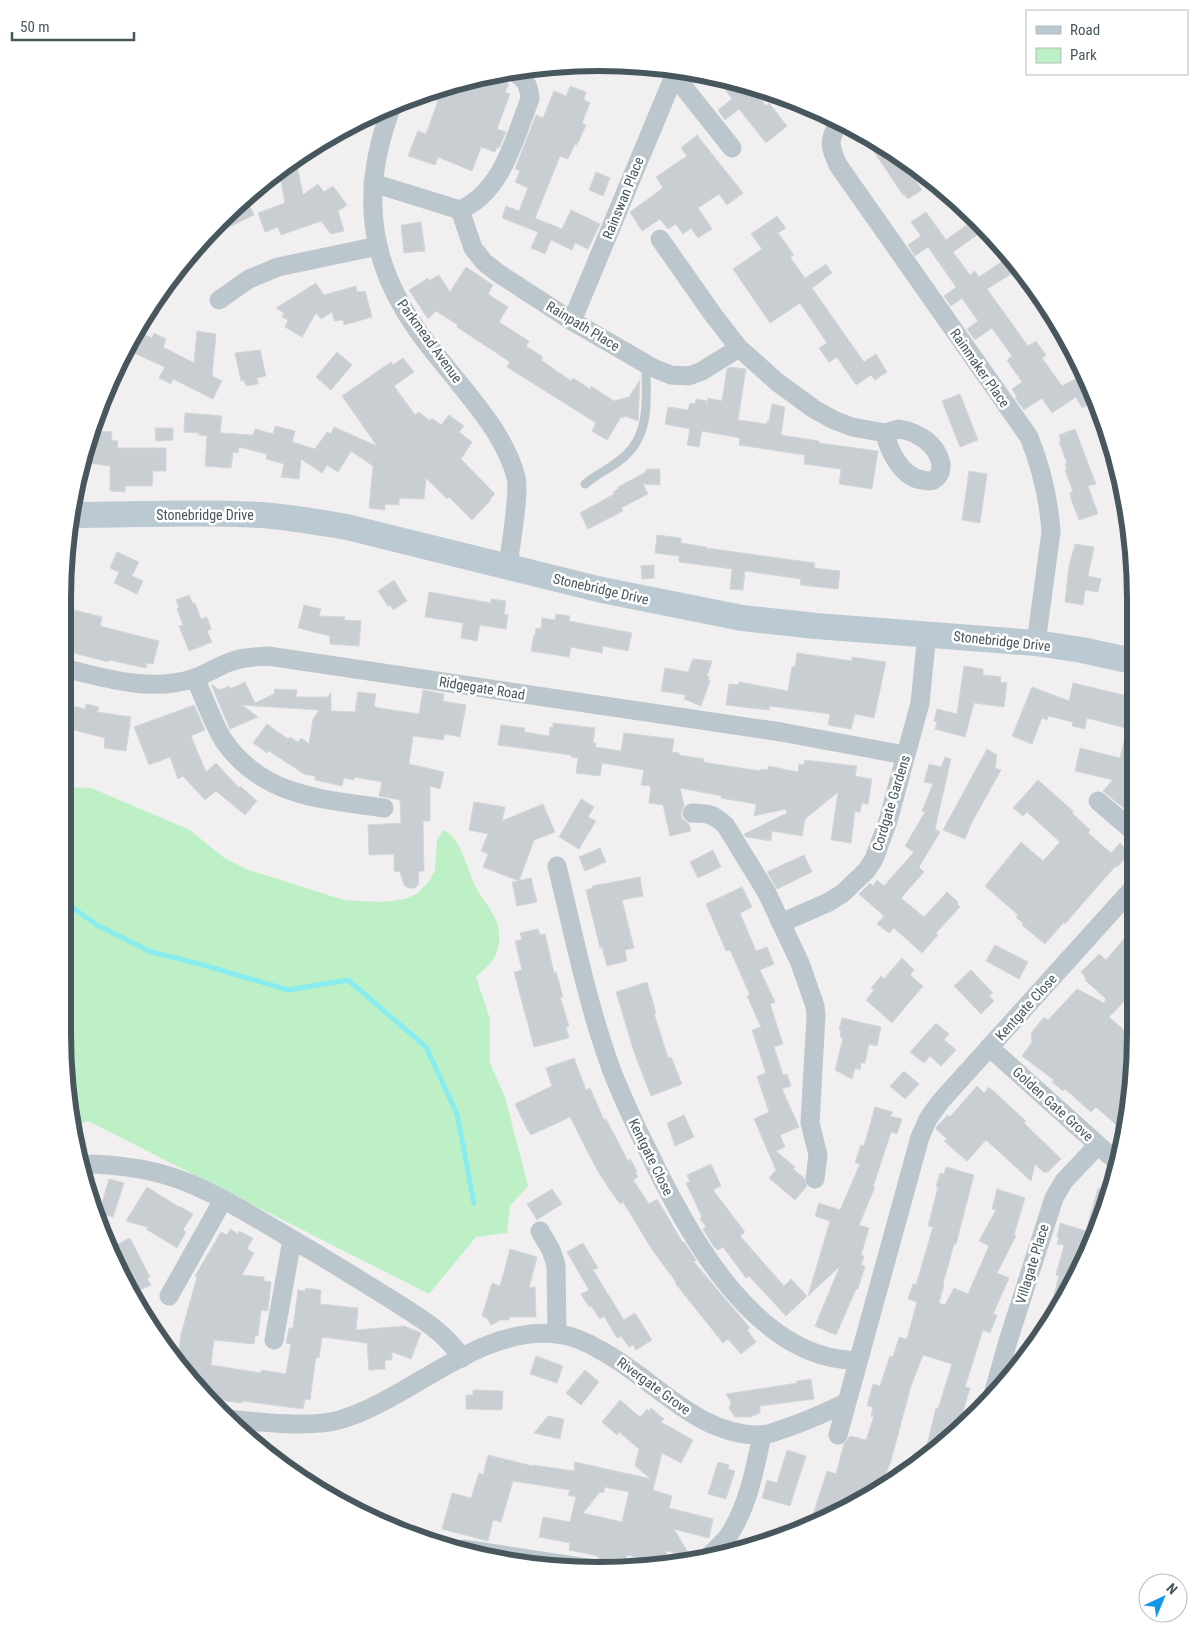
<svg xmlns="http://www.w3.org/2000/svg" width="1198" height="1633" font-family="'Roboto Condensed',sans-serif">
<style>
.green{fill:#bdf0c7}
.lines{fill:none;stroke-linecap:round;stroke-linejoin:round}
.stream{stroke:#89ecee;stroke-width:5}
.building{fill:#c9ced2;stroke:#d3d7db;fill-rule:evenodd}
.lane{stroke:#bbc7cd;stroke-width:9}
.street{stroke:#bbc7cd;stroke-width:19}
.secondary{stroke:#bbcad2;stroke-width:26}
.labels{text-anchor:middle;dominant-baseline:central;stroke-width:5;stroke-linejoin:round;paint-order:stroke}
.street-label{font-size:14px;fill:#47575d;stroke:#fff}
.rim{fill:none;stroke:#47575d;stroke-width:6}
</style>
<rect width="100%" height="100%" fill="#f2eff0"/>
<path class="green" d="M63 787 91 788 190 830 223 857 246 869 344 900 381 902 405 899 417 894 429 881 435 870 437 840 443 830C461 835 468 874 477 889 483 900 493 911 497 923 499 928 500 937 499 942 498 958 487 967 476 977L490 1019V1063L505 1097 528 1186 510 1206 507 1233 476 1237 429 1294 88 1121 75 1126 63 1034Z"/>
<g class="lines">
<path class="stream" d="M63 901 97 925 151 952 200 964 288 990 348 980 426 1047 457 1114 474 1203"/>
</g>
<g class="building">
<path d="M490 76 509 84 505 92 510 94 497 129 506 132 499 148 497 147 495 152 481 147 472 171 438 157 435 165 408 156 418 131 426 134 438 101 421 95 460 81Z"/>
<path d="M717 78 751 86 766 106 769 103 787 126 766 143 739 109 725 120 718 110 732 99Z"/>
<path d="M570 86 586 92 584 100 590 103 582 123 586 125 577 145 575 144 568 159 560 156 535 218 562 229 571 210 600 224 588 249 575 243 572 250 551 240 545 254 531 248 538 232 502 218 506 206 519 211 528 188 515 182 520 171 515 169 536 115 543 118 554 91 566 96Z"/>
<path d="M863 133 900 158 922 190 908 199 904 194 903 195 862 134Z"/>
<path d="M697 135 743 193 727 205 719 194 698 208 712 229 698 238 691 228 683 234 676 224 668 229 660 219 642 231 630 212 663 188 656 177 687 156 681 148Z"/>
<path d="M297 165 303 195 318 184 324 192 333 186 347 205 338 211 344 231 331 234 321 221 281 235 278 227 265 232 258 213 285 203 279 169Z"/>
<path d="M596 172 610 178 603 196 589 190Z"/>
<path d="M246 198 254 215 209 237 207 235Z"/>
<path d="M926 212 946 240 975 219 979 223 984 230 953 252 970 275 975 271 979 277 1003 261 1011 274 987 289 1028 346 1036 341 1046 355 1042 358 1062 386 1084 374 1095 393 1096 401 1082 408 1076 397 1052 413 1042 398 1024 410 1015 398 1017 397 1012 389 1022 382 1007 360 1012 356 992 328 975 340 967 329 978 321 962 298 951 306 944 296 956 287 928 247 915 256 908 245 921 236 911 222Z"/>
<path d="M777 216 786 228 778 233 794 255 790 257 805 278 826 264 832 273 812 288 864 362 876 354 887 372 875 380 871 375 856 385 837 357 829 362 819 348 827 343 800 303 770 323 733 269 762 249 751 234Z"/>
<path d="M421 222 425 251 404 253 401 225Z"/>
<path d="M466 267 493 285 488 294 508 307 499 322 529 341 526 346 543 357 541 360 571 381 573 378 590 389 591 386 614 401 629 397 640 380 638 421 625 416 624 418 621 417 607 440 592 431 596 423 507 367 510 362 457 327 458 325 436 311 428 319 409 290 428 278 429 281 439 275 450 292Z"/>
<path d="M316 283 324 295 356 286 357 292 365 291 372 317 344 325 343 320 334 321 332 312 321 319 316 313 302 337 285 327 288 320 282 317 284 313 276 308Z"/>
<path d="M137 331 152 338 154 333 166 339 163 347 194 363 197 331 216 334 212 376 222 381 213 399 173 379 171 384 159 378 165 367 127 350Z"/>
<path d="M260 350 266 376 257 378 258 384 246 386 244 380 241 381 235 353Z"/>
<path d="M337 352 352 365 331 390 316 377Z"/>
<path d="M403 358 414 372 394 386 415 415 419 412 430 421 432 418 441 425 449 415 464 426 459 432 472 442 461 459 495 494 490 499 491 500 472 520 449 497 447 499 426 478 424 499 399 498V505L385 504V510L369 508 373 466 351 451 338 472 327 465 322 473 301 459 299 479 281 477 284 464 266 459 267 454 239 447 238 453 233 452 231 468 205 466 207 436 199 435V433L184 432 185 413 222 416 220 433 253 435 255 429 273 434 275 426 295 431 292 442 315 449 327 432 331 434 334 427 377 446 342 396 391 362 393 365Z"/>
<path d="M730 367 746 369 738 420 767 424V421H769L772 404 785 407 781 435 819 441V443L878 451 872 489 839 484 841 469 804 464 805 455 739 445 740 438 702 431 699 447 687 445 690 429 665 424 668 407 688 410 690 403 695 404 696 399 707 401V405L708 398 722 401 727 369Z"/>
<path d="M960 394 978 440 960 447 942 401Z"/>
<path d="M155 428H173V440L156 441Z"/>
<path d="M1075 429 1096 484 1088 486 1098 514 1079 520 1071 499 1070 492H1073L1065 470H1067L1065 464 1067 463 1059 441H1061L1059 435Z"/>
<path d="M98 431 112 432 111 440 118 441 117 448H166V471H153L152 486H125V492L110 491V466L88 463 90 437 97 438Z"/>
<path d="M646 469H660V485L643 484 648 494 621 508 623 511 588 529 580 513 614 494 613 492 619 488 618 487 646 472Z"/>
<path d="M969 471 987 474 980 523 962 520Z"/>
<path d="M657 535 681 538V543L706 547V548L815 563 814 568 840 571 838 589 800 585 801 579 745 571 743 590 730 589 732 569 679 562V556L655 553Z"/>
<path d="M1075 544 1094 547 1088 576 1101 579 1098 592 1085 590 1083 605 1065 602 1069 566Z"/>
<path d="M117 552 139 562 132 576 143 581 137 594 114 583 119 572 110 568Z"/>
<path d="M654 565V578L642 579 641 566Z"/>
<path d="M394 580 407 601 393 610 390 605 388 606 378 591Z"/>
<path d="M429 592 491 603V599L506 601 504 614 508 615 506 629 480 625 477 641 461 638 463 623 425 617Z"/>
<path d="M189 595 193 604 195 603 201 619 207 617 211 629 207 631 212 642 189 651 179 626 183 625 177 609 179 608 176 600Z"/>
<path d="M304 605 321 609 319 616 345 617 344 620 361 621 359 646 330 644V636L298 628Z"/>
<path d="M74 610 102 617 100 626 159 641 153 664 147 663 146 668 109 660 108 662 74 653 75 650 64 648Z"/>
<path d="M556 614 570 616 569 621 632 633 628 651 603 646 602 653 571 647 569 657 531 651 534 635H535L536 628 541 629 542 618 555 620Z"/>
<path d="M797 653 852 661V657L886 662 874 718 855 714 851 729 828 725 830 714 770 706 769 710 726 705 729 684 739 685V682L788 691 792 666 795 667Z"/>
<path d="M693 659 712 661 707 676 709 677 708 680 710 681 701 706 684 699 686 695 661 691 665 668 688 672Z"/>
<path d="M964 666 983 669V675L1001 677 1000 682 1007 683 1004 707 974 703 965 737 935 729 937 722 934 721 937 709 957 714Z"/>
<path d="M245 682 255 703 274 694 275 689 297 690 296 697H328L331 692V711L355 712 358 692 376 694 374 706 379 708 419 714 423 690 444 694 443 701 466 705 460 737 445 734 443 740 413 736 409 764 444 772 440 789 430 786V821H423L424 871H419L418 885 415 888H408L404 885 400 872 394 871V854L369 855 368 825 401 823 400 800 379 796 382 782 355 777 354 780 344 778 342 786 315 780V776L304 774 269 751 267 753 253 743 267 724 288 739 290 737 298 742 301 738 309 744 313 719 319 710 242 705 258 717 230 729 211 684 220 690 229 686 230 689Z"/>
<path d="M1073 683 1132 697 1133 816 1103 791 1113 780 1075 771 1080 748 1120 758 1127 728 1130 729 1087 718 1085 729 1072 726 1073 722 1048 716 1047 720 1042 718 1032 744 1012 736 1032 687 1069 701Z"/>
<path d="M62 703 85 709 86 704 99 707 97 712 131 717 126 751 104 748 105 738 62 727Z"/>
<path d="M194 705 205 730 191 736 206 772 216 763 239 788 240 786 257 801 245 815 216 791 205 800 183 776 178 779 170 757 149 765 134 727Z"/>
<path d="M553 723 595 728 593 743H596L595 747 621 751 624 733 674 739 672 752 679 753V755L704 759 703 762 734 767 761 771V769L768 770V766L798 772 799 764 804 765V760L857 766 855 776 872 779 868 804 862 803 860 812 855 811 851 843 831 840 838 792 805 819 802 836 772 831 771 841 746 837 744 834 787 813 786 809 754 816 756 804 721 798 722 796 680 788 684 805 681 813 682 819 689 824 691 831 670 836 663 805 649 803 651 786 641 785 644 770 602 763 600 776 576 773 578 758 571 757V755L498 745 501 725 525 728 524 732 549 736 550 727 553 728Z"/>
<path d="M987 749 997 755 995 768 1001 770 971 824 965 839 943 830Z"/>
<path d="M945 757 951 759 935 829 940 832 919 867 924 872 901 898 924 917 947 892 958 902 957 904 960 907 936 933 938 935 922 953 894 928 889 933 877 924 884 916 859 894 870 883 873 886 877 880 884 886 914 852 905 846 925 812 922 811 933 784 924 782 929 764 941 767Z"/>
<path d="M1038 780 1073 811 1072 813 1090 830 1088 833 1111 853 1120 843 1130 853 1117 867 1116 866 1103 880 1065 924 1064 922 1045 944 1022 925 1023 923 1016 917 1018 915 985 886 1021 842 1043 861 1060 842 1027 812 1023 816 1013 808Z"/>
<path d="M581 799 594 807 588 817 596 821 579 849 559 837Z"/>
<path d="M474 802 505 807 502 821 543 804 555 832 534 840 519 881 483 867 488 854 481 851 488 834 469 830Z"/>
<path d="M600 848 606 862 585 871 579 857Z"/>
<path d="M713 850 721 867 698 878 690 862Z"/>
<path d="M804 855 812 872 777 889 767 872Z"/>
<path d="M640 877 643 896 622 900 634 948 625 950 627 961 607 966 602 947 600 948 586 890 593 888 592 886Z"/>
<path d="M531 878 537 902 517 906 512 882Z"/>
<path d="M742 887 752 907 740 913 756 951 767 947 774 964 760 970 775 1002 770 1004 783 1044 774 1047 783 1075 787 1074 791 1086 782 1089 799 1127 780 1135 785 1147 776 1151 795 1167 793 1169 804 1178 807 1186 795 1200 769 1178 776 1170 754 1119 769 1112 757 1076 766 1073 752 1030 761 1027 747 996 750 995 730 950 726 951 706 904Z"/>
<path d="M1133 928 1134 991 1109 1017 1132 1037 1126 1044 1134 1051V1069L1122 1130 1096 1107 1091 1112 1065 1089 1063 1091 1052 1082 1054 1080 1022 1056 1032 1042 1031 1033 1044 1017 1048 1020 1077 989 1104 1003 1106 999 1085 980 1086 978 1081 972 1099 954 1106 960Z"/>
<path d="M538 929 540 935 545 934 554 973 556 972 563 997H560L569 1026 566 1027 569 1038 534 1047 514 972 522 970 515 941 522 940 520 933Z"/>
<path d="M995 945 1028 962 1019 979 986 961Z"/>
<path d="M902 958 914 970 910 975 923 986 892 1023 866 1000 874 990 871 988 881 976 884 979Z"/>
<path d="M971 970 993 993 989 996 994 1001 981 1014 954 986Z"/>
<path d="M647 982 656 1013H654L668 1058 671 1057 682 1084 651 1096 634 1052 616 992Z"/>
<path d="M842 1018 881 1027 877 1046 869 1044 865 1063H861L860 1070 855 1068 852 1079 835 1070 843 1038 840 1037 841 1031 839 1030Z"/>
<path d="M936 1023 949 1034 944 1040 956 1050 941 1066 930 1056 924 1063 910 1052Z"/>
<path d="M574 1058 586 1090 590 1088 604 1120 606 1119 628 1161 630 1159 637 1171 635 1172 638 1177 633 1180 649 1204 657 1199 683 1243 684 1242 696 1260 694 1262 750 1328 747 1330 756 1342 741 1354 728 1339 723 1343 675 1283 676 1282 651 1248 623 1202 620 1204 608 1187 596 1168 570 1117 531 1135 527 1129 515 1104 552 1086 546 1068Z"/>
<path d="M904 1071 919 1084 905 1099 890 1086Z"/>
<path d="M977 1086 984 1093 989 1087 1026 1121 1024 1123 1061 1159 1048 1172H1043L1035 1164 1031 1181 986 1140 967 1161 944 1141 947 1139 936 1129 937 1126 948 1115 950 1117Z"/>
<path d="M875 1107 893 1112 890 1116 902 1119 897 1134 891 1132 873 1187H875L859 1225 869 1228 861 1255 864 1256 861 1265 865 1266 858 1289H856L836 1335 815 1326 840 1266 808 1296 830 1221 815 1216 819 1203 840 1210 860 1164 855 1163 861 1145 864 1146Z"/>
<path d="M684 1115 694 1137 675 1146 667 1123Z"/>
<path d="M711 1164 721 1186 713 1190 745 1232 740 1236 784 1286 791 1279 807 1296 786 1316 749 1276 746 1278 723 1247 718 1250 714 1247 703 1229 706 1227 700 1219 702 1217 686 1183 690 1182 687 1175Z"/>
<path d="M946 1167 974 1175 956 1244H954L943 1284 944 1285 939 1303 945 1305 954 1288 968 1294 989 1246 979 1241 996 1210 992 1209 997 1189 1025 1198 1014 1235 1016 1236 997 1273 1009 1278 993 1314 997 1315 990 1333 983 1330 965 1387 970 1388 962 1415 971 1417 923 1461 936 1408 938 1409 952 1364 923 1355 911 1386 890 1464 881 1485 809 1527 827 1471 836 1474 844 1444 850 1436 866 1440 874 1416H871L873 1407 867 1406 873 1384 880 1386 890 1356 893 1357 899 1337 907 1339 917 1302 908 1299 913 1284 916 1285 933 1227 928 1226 938 1187H936L940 1173 944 1174Z"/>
<path d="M109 1179 124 1183 113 1217 99 1213Z"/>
<path d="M147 1187 179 1207V1206L193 1214 183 1230 186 1232 177 1248 146 1229 150 1228 126 1221Z"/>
<path d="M1098 1188 1110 1191 1107 1206 1064 1302 1048 1325 1046 1324 1059 1276 1056 1275 1064 1245 1057 1244 1059 1237H1057L1060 1223 1086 1231Z"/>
<path d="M552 1189 562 1204 537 1220 527 1204Z"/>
<path d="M230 1229 238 1234 239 1231 253 1238 247 1249 254 1253 242 1275 264 1277V1281L271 1282 268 1309V1311L261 1310 258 1336H255L254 1344 214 1340 211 1365 261 1373V1370L286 1374 291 1344 286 1343 289 1328H293L298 1290 305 1291 306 1288 321 1290 320 1304 358 1308 356 1330 404 1326 421 1333 411 1359 392 1352V1360H385V1369L369 1370 367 1343 322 1337 319 1358 316 1357 310 1400 305 1399 303 1409 242 1401 241 1403 212 1399 178 1360 181 1334 197 1277 195 1276 221 1232 227 1235Z"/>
<path d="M130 1238 150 1277 147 1278 151 1285 132 1294 108 1249Z"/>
<path d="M583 1243 598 1268 593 1270 624 1320 635 1313 652 1340 636 1350 633 1345 629 1347 621 1336 617 1338 604 1316 600 1319 591 1306 589 1307 581 1294 589 1290 567 1252Z"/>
<path d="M510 1249 537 1257 529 1288 535 1287 536 1317H510L509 1320H501L491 1325 487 1318 482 1316 492 1283 500 1286Z"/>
<path d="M536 1356 563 1366 557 1383 530 1374Z"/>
<path d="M585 1370 599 1382 581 1405 566 1393Z"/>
<path d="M811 1379 814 1399 760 1406V1413L750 1417H735L729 1408 731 1402 726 1394 797 1383V1381Z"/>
<path d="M473 1390 503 1391 502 1410 466 1409V1395H473Z"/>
<path d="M620 1400 640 1417 647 1409 649 1411 651 1408 664 1419 661 1422 693 1440 681 1463 662 1453 653 1490 672 1496 669 1508 713 1519 709 1538 674 1529 690 1556 667 1551 665 1563 661 1561V1563L627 1555 626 1562 611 1558 610 1564 598 1558V1556L569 1550 570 1543 539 1537 543 1517 570 1522 576 1497 568 1495 570 1490 513 1481 501 1522 493 1520 488 1541 442 1529 452 1493 471 1498 479 1473 483 1475 488 1455 533 1466V1465L574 1471 575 1462 651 1479 635 1466 639 1449 619 1432 617 1435 602 1422ZM605 1487 629 1492 622 1522 583 1513 600 1492 603 1493Z"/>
<path d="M548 1416 564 1419 560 1439 534 1433Z"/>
<path d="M787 1450 806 1456 790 1506 762 1498 767 1480 777 1483Z"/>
<path d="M718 1462 729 1465 728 1469 735 1471 726 1499 708 1494Z"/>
</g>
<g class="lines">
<path class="lane" d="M585 484C598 473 614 467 626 455 651 432 646 395 646 364"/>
<g class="street">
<path d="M674 75 732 148"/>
<path d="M392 106C366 174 364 239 401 304 416 332 439 358 459 383 482 412 506 440 516 477 520 494 510 547 508 567"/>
<path d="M840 122C827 140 830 146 838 165L1029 437C1041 467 1049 500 1051 532L1036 643"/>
<path d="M373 183 460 210C503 191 514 139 530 99 529 86 526 79 514 72"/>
<path d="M460 210 473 248 484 262 498 273 572 321 653 368 671 375 689 376 702 371 739 348"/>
<path d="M660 239 714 316 739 348 777 382 814 409 834 420 852 427 885 433"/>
<path d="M219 300 249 279 278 267 378 246"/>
<path d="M572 321 677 69"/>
<path d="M899 429C917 432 937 443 941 464 941 469 941 474 936 478 932 482 927 481 922 480 902 477 889 452 885 433Z"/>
<path d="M63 668C106 678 151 693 195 678 207 674 218 666 230 662 242 657 255 657 268 656L781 732 905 755"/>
<path d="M195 678C204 697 213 724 224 741 263 797 322 799 384 808"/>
<path d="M1098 801 1133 831"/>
<path d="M692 813C708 813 714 814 726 826L767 893 781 923 800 963 815 1006 816 1016 810 1123 818 1155 815 1179"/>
<path d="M557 866C574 936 588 1007 613 1074 624 1101 636 1127 649 1153 684 1226 741 1333 825 1356 835 1359 847 1360 858 1361"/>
<path d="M781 923 829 902 843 893 867 870 874 859 888 821 920 703 927 633"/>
<path d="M989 1047 1116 1161"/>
<path d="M80 1164C118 1164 156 1169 191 1184 228 1200 261 1221 295 1241 328 1260 360 1280 392 1300 419 1317 445 1332 462 1358"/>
<path d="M540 1231 551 1250 556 1265 557 1334"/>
<path d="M169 1296 223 1200"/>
<path d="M274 1340 292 1240"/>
<path d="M992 1398 1008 1341 1054 1198 1064 1181 1098 1145"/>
<path d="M229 1419C257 1422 312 1428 339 1420 412 1399 477 1325 558 1334 573 1336 587 1342 600 1350 654 1378 696 1436 761 1435 767 1435 774 1432 780 1430 803 1423 824 1413 846 1403"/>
<path d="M838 1435 920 1137 928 1119 940 1102 1133 888"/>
<path d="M463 1549 600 1570"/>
<path d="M710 1555C716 1549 724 1542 729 1535 748 1506 755 1469 762 1435"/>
</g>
<path class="secondary" d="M73 515C136 515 198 511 260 515 289 517 318 522 347 527L602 590 742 618 816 626 1036 643 1082 650 1132 661"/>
</g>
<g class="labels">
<g class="street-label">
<text transform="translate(623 198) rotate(-68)">Rainswan Place</text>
<text transform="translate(583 326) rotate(31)">Rainpath Place</text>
<text transform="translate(430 341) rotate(54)">Parkmead Avenue</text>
<text transform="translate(980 368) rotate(55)">Rainmaker Place</text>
<text x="205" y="515">Stonebridge Drive</text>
<text transform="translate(601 589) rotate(13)">Stonebridge Drive</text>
<text transform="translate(1002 641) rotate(6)">Stonebridge Drive</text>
<text transform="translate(482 688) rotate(9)">Ridgegate Road</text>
<text transform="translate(891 803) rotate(-73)">Cordgate Gardens</text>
<text transform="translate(1026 1007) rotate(-48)">Kentgate Close</text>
<text transform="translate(1053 1104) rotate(42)">Golden Gate Grove</text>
<text transform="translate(651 1157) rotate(64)">Kentgate Close</text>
<text transform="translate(1032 1264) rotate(-73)">Villagate Place</text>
<text transform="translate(654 1386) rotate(36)">Rivergate Grove</text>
</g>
</g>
<path d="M0 0H1198V1633H0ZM599 71H599A528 528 0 0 1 1127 599V1034A528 528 0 0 1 599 1562H599A528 528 0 0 1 71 1034V599A528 528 0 0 1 599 71Z" fill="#fff" fill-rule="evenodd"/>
<path class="rim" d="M599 71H599A528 528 0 0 1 1127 599V1034A528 528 0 0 1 599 1562H599A528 528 0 0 1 71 1034V599A528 528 0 0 1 599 71Z"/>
<rect x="1026" y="10" width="162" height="65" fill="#ffffff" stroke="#b5bcbe"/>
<rect x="1036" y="26" width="25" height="8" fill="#bbcad2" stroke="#b5bcbe"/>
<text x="1070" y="35" font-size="15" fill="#47575d">Road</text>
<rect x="1036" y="48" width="25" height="15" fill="#bdf0c7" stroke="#b5bcbe"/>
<text x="1070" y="60" font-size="15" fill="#47575d">Park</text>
<g transform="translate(1163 1598) rotate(44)"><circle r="24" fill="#ffffff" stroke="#b5bcbe"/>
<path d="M0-4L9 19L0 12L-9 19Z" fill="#1597e7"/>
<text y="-8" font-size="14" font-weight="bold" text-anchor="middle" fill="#47575d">N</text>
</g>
<path d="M12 32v8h122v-8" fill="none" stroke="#47575d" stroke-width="2.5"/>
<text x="20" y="32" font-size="15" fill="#47575d" stroke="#ffffff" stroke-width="4" paint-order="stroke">50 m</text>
</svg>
